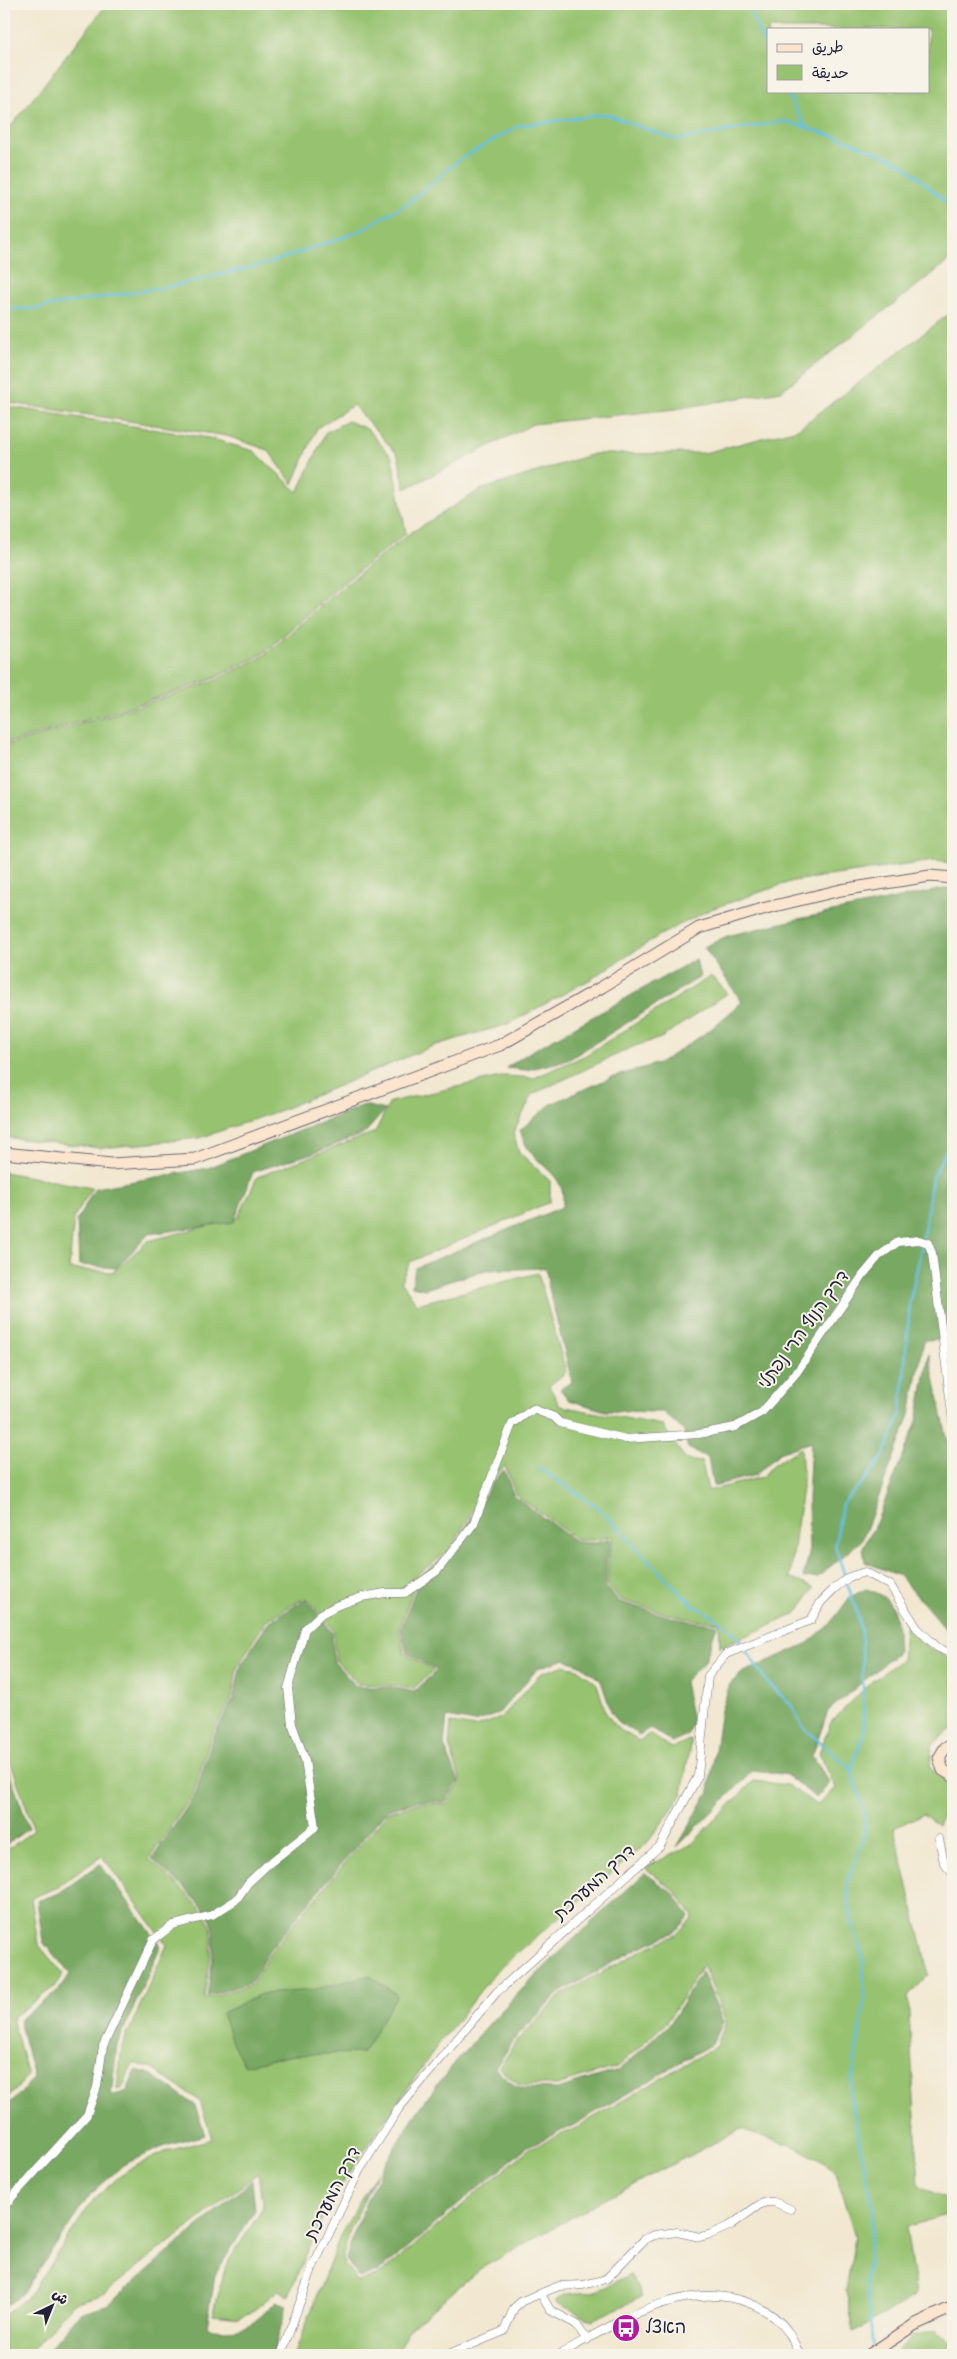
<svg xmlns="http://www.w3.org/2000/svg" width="957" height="2359" font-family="Mynerve,'Playpen Sans Arabic','Playpen Sans Hebrew',sans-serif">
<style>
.green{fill:#97c26f;stroke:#5c7255;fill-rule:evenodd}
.forest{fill:#79a862;stroke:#4e654e}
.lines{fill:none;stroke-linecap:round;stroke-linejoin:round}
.stream{stroke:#65c1e3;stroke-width:2.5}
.street-casing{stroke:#6b6770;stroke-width:9}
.secondary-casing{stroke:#6b6770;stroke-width:13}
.street{stroke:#fff;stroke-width:8}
.secondary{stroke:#fbe5cf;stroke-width:11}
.labels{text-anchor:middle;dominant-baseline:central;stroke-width:4;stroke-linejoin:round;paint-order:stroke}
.street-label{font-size:18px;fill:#22223b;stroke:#f7f3e8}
.poi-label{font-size:18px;fill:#22223b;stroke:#f7f3e8;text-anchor:start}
</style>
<rect width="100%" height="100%" fill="#f7f3e8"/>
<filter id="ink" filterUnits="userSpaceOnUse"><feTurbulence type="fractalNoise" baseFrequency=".02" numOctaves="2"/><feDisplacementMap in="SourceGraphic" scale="10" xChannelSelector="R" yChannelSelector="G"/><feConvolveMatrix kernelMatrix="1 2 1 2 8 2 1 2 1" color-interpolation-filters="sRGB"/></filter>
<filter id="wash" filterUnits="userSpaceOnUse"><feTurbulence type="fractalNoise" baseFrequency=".0096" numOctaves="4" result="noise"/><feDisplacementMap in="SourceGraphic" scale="20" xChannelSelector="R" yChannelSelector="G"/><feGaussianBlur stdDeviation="1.12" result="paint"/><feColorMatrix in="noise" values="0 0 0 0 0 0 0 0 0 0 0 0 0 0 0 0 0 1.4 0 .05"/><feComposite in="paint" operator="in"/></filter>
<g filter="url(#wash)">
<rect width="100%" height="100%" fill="#f2e8d1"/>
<g class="green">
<path d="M107 4H953V254L945 264 781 391 675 409 533 424 405 489 398 455 353 405 317 428 293 484 268 450 227 436 4 402V131L13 124ZM768 29H928V91H768Z"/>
<path d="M953 311V863L934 861 793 881 711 909 660 935 591 979 508 1024 433 1046 281 1110 200 1138 101 1148 4 1137V746L115 714 214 681 265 655 344 586 407 535 480 490 593 454 704 453 798 429Z"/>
<path d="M4 406 209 438 254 451 298 492 326 432 348 421 367 429 392 457 406 533 342 584 264 653 213 679 115 712 4 744Z"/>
<path d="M711 976 728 993 661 1038 635 1046 533 1094 513 1133 519 1152 550 1181V1202L410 1262 401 1281 417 1304 538 1273 566 1372 549 1386 560 1406 662 1425 686 1460 702 1462 708 1491 762 1477 774 1464 801 1448 803 1480 790 1578 814 1588 796 1614 720 1647 719 1623 678 1617 621 1600 608 1586V1562L613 1536 595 1540H577L516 1495 505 1466 490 1481 449 1551 419 1573 399 1629 405 1654 434 1670 413 1689 391 1685 358 1684 336 1661 334 1631 306 1597 267 1620 254 1639 237 1668 232 1698 211 1736 193 1794 149 1859C164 1873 207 1908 211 1927 215 1944 206 1981 204 1999L253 1984 270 1952 388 1812 419 1803 446 1804 461 1782 449 1745 451 1723 475 1727 501 1718 541 1673 565 1665 580 1670 597 1684 606 1713 617 1728 639 1741 649 1734 672 1748 691 1739 682 1795 648 1842 495 1972 437 2046 331 2199 288 2296 278 2290 254 2310 239 2318 213 2315 226 2265 263 2208 258 2173 102 2295 73 2303 28 2355H4V2315L28 2297 94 2199 127 2170 164 2152 212 2139 200 2101 153 2069 133 2063 123 2087 117 2089 122 2046 167 1945 102 1856 56 1888 31 1898 38 1944 63 1974 54 1987 12 2018 28 2076 11 2095 4 2098V1852L34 1830 4 1743V1172L92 1188 74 1217 69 1269 113 1272 148 1241 238 1218 257 1177 375 1132 390 1102 505 1076 534 1078 584 1056Z"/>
<path d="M906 1621 928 1647 953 1661V1730H950L932 1745 930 1768 953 1786V1791L938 1826 923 1814 894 1828 929 1975 908 1996 919 2185 953 2203V2213L906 2227 916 2295 854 2332 846 2291 855 2237 834 2169 799 2148 741 2129 595 2204 480 2269 409 2329 395 2355H294L341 2234 377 2172 350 2230 342 2260 358 2283 382 2273 530 2148 574 2129 716 2046 726 2022 703 1964 667 2022 617 2067 557 2085H518L499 2067 518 2040 561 1995 640 1951 676 1935 693 1917 675 1891 645 1868 692 1844 753 1781 787 1785 817 1805 836 1788 819 1753 831 1722 872 1681 902 1659Z"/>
<path d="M630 2274 642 2297 592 2320 555 2302C567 2288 583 2296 598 2290 609 2286 620 2279 630 2274Z"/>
<path d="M937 2330 953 2344V2355H892L913 2336Z"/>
</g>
<g class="forest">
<path d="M953 887V1374L947 1339 924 1340 910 1415 862 1540 818 1577 803 1578 809 1554 808 1498 811 1442 779 1453 756 1475 713 1486 708 1458 688 1448 684 1431 663 1412 605 1411 569 1400 560 1389 572 1382 548 1284 546 1268 486 1270 425 1289 412 1286 415 1268 562 1207C569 1175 538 1168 526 1145 523 1141 522 1135 520 1130L551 1104 610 1078 662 1062 710 1030 742 1002 704 947 727 936 794 920Z"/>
<path d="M696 959 700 977 568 1060 526 1070 506 1068 530 1052Z"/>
<path d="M364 1105 385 1110 365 1133 319 1151 253 1172 234 1222 149 1234 116 1268 79 1265 77 1220 95 1188 208 1168Z"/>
<path d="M929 1354 953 1465V1619L949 1633 900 1576 865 1562 863 1547 876 1523 917 1421Z"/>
<path d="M504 1470 514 1496 576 1542 596 1543 611 1539 606 1562V1587L620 1602 677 1619 717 1625 705 1661 684 1682 692 1721 687 1735 672 1742 650 1728 639 1735 620 1724 611 1711 601 1681 582 1666 565 1659 538 1668 498 1714 475 1722 447 1717 444 1745 459 1782 445 1802 418 1801 387 1810 268 1951 252 1982 207 1996C210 1976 216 1947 213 1927 210 1906 167 1874 152 1859L195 1795 213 1737 234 1698 240 1668 256 1641 269 1622 306 1599 332 1632 334 1662 357 1687H391L414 1692 437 1670 407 1653 401 1629 421 1575 451 1552 492 1483Z"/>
<path d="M866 1589C900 1598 896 1622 898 1652L828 1711 812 1756 830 1783 816 1798 787 1775 754 1770 677 1847 709 1791 721 1710 730 1684 742 1673 808 1643 830 1624 850 1597Z"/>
<path d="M4 1758 29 1828 4 1846Z"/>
<path d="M100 1864 161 1946 117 2045 111 2096 127 2091 136 2070 151 2074 195 2105 205 2135 162 2147 123 2165 90 2195 23 2293 4 2308V2105L15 2099 34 2078 19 2020 58 1991 70 1974 43 1942 37 1901 59 1893Z"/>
<path d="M645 1873 673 1893 689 1917 675 1932 638 1948 559 1993 516 2037 495 2068 517 2088 557 2089 619 2070 670 2024 702 1971 723 2022 713 2043 572 2126 528 2146 381 2270 359 2279 346 2259C389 2101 529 1981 645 1873Z"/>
<path d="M370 1975 397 1995 363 2053 294 2055 244 2065 232 2042 222 2013 261 1994 312 1990Z"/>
<path d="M252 2180 255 2210 215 2275 207 2328C244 2334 252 2326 276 2301L287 2305 273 2355H44L80 2313 109 2304Z"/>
</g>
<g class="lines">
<g class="stream">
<path d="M750 4 755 23 768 53"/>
<path d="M786 91 806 127"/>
<path d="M4 309H31L178 285 269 263 358 232 408 203 459 160 518 126 606 114 676 140 785 121 849 141 902 163 953 208"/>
<path d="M923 1238 932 1178 953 1138"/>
<path d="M537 1467 599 1508 674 1587 693 1605 710 1614 733 1631 742 1645"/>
<path d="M745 1649 767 1682 792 1706 802 1726 851 1769"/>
<path d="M873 2347 866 2282 873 2209 850 2094 864 2002 863 1958 851 1918 847 1883 865 1834 864 1812 851 1769 864 1732 862 1640 859 1619 835 1546 842 1504 869 1475 884 1455 901 1414 910 1301 922 1244"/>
</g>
</g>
</g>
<g filter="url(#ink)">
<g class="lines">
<defs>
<g id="street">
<path d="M939 1839 944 1863 953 1874"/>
<path d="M4 2206 87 2115 97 2087 103 2046 153 1940 173 1925 212 1915 236 1900 248 1883 266 1866 315 1827 305 1760 292 1724 288 1688 305 1629 321 1614 336 1606 362 1597 385 1593H405L437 1571 474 1523 512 1424 533 1409 554 1417 560 1423 626 1439 699 1434 735 1427 762 1412 797 1372 863 1275 879 1256 898 1242 919 1240 928 1243 932 1253 953 1422"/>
<path d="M541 2294 550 2310 576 2324 587 2340"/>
<path d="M948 2309 953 2318"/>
<path d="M451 2353 504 2331 514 2308 522 2301 559 2286 583 2285 606 2279 645 2239 655 2235 677 2232 700 2237 711 2234 731 2225 759 2205 766 2202H774L790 2209"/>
<path d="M281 2355 312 2269 359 2171 399 2108 496 1993 660 1846 698 1776 708 1676 726 1654 811 1620 821 1602 835 1588 849 1577 865 1572 890 1585 917 1628 937 1647 953 1655"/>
<path d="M558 2355C614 2325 682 2277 749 2303 764 2309 779 2318 788 2332 793 2339 796 2348 800 2355"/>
</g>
<g id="secondary">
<path d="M4 1153 111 1164 195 1159 500 1045 602 987 699 928 766 908 841 890 930 876 953 878"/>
<path d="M953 1743 945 1748 939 1758 943 1770 953 1776"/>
<path d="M869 2355 914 2325 953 2307"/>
</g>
</defs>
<use href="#street" class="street-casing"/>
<use href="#secondary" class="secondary-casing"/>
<use href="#street" class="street"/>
<use href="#secondary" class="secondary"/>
</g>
</g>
<defs>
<symbol id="bus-disc" viewBox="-11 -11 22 22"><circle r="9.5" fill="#b5179e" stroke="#f7f3e8"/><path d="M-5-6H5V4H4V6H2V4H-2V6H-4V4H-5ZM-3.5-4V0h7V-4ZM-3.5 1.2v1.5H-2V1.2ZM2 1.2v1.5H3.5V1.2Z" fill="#fff"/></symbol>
</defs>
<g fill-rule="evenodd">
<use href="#bus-disc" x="610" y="2312" width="32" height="32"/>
</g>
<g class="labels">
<g class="street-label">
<text transform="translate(804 1330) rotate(-54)">דרך הנוף הרי נפתלי</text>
<text transform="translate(595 1883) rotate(-42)">דרך המערכת</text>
<text transform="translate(333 2194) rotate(-63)">דרך המערכת</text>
</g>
<g class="poi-label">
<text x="645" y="2328">האצל</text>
</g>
</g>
<rect width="957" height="2359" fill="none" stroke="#f7f3e8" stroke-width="20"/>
<rect x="767" y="28" width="162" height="65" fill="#f7f3e8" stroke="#a29fa3"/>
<rect x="777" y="44" width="25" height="8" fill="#fbe5cf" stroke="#a29fa3"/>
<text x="812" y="52" font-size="15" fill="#22223b">طريق</text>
<rect x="777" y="65" width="25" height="15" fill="#97c26f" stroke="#a29fa3"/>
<text x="812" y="78" font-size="15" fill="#22223b">حديقة</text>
<g transform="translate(52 2306) rotate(43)" stroke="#f7f3e8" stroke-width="4" paint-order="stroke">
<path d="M0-4L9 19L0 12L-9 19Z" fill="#22223b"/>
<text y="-8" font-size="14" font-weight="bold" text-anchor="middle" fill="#22223b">ش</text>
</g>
</svg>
